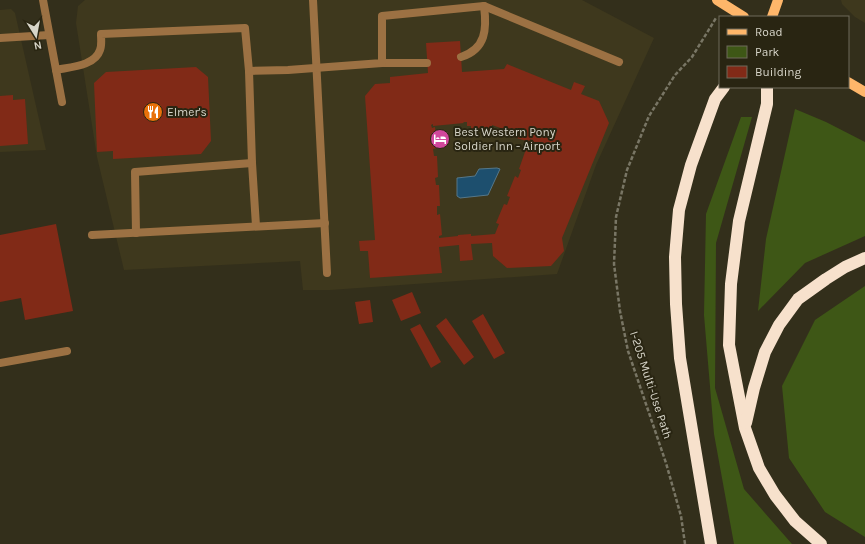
<svg xmlns="http://www.w3.org/2000/svg" width="865" height="544" font-family="Karla,sans-serif">
<style>
.built{fill:#3e381d}
.green{fill:#3e5716}
.water{fill:#1d4f6e;stroke:#557789}
.building{fill:#812a17;fill-rule:evenodd}
.lines{fill:none;stroke-linecap:round;stroke-linejoin:round}
.path{stroke:#797665;stroke-width:2.5;stroke-dasharray:4 2;stroke-linecap:butt}
.lane{stroke:#9c7143;stroke-width:8}
.street{stroke:#9c7143;stroke-width:8}
.primary{stroke:#feb66a;stroke-width:10}
.highway{stroke:#f7e1cc;stroke-width:12}
.labels{text-anchor:middle;dominant-baseline:central;stroke-width:4;stroke-linejoin:round;paint-order:stroke}
.poi-label{font-size:12px;fill:#d7d5c9;stroke:#292512;text-anchor:start}
.street-label{font-size:12px;fill:#d7d5c9;stroke:#292512}
</style>
<rect width="100%" height="100%" fill="#332f1b"/>
<g class="built">
<path d="M85 0H582L654 38 596 165 557 274 330 290H303L300 261 124 270 97 157 76 23 78 6Z"/>
<path d="M841 0H865V23L855 17 842 4Z"/>
<path d="M11 9 15 13 46 150 0 152V10Z"/>
</g>
<g class="green">
<path d="M795 109 826 122 865 142V236L805 263 758 311 766 239Z"/>
<path d="M741 117H752L716 243 715 388 744 489 792 544H734L714 434 704 315 706 214Z"/>
<path d="M865 286V537L825 512 789 458 782 386 815 320Z"/>
</g>
<path class="water" d="M497 168 500 169 488 195 460 198 457 196V178L475 176 479 169Z"/>
<g class="building">
<path d="M460 41 462 72 504 69 507 64 571 90 574 82 585 86 581 94 599 101 609 123 562 238 564 251 551 266 507 268 493 256 492 243 471 244 473 260 460 261 459 245 439 247 442 273 370 278 368 251H360L359 241 375 240 365 96 375 84 390 83V77L428 73 426 43ZM463 122H467V126H471V129L492 128V125L509 131 508 135 529 142 530 139 533 140 529 150 526 149 519 169 521 170 518 178 515 176 507 196 510 197 507 205 504 204 496 223 499 224 495 234 471 236V234L458 235V236L439 238V236L442 235 440 214 437 215V206H440L439 185H436L435 178 438 177 437 156H434L433 149 437 148 435 127 432 128 431 125 433 124V126L464 123Z"/>
<path d="M196 67 208 77 211 141 201 154 113 159V151L97 152 94 83 106 72Z"/>
<path d="M13 95V100L25 99 28 144 0 146V96Z"/>
<path d="M56 224 73 311 25 320 21 298 0 302V235Z"/>
<path d="M412 292 421 313 401 321 392 300Z"/>
<path d="M370 300 373 322 359 324 355 302Z"/>
<path d="M483 314 505 353 494 359 472 321Z"/>
<path d="M446 318 474 357 464 365 436 326Z"/>
<path d="M420 324 441 362 431 368 410 329Z"/>
</g>
<g class="lines">
<path class="path" d="M685 544 681 516 666 463 628 351 620 311 614 264 616 217 627 170 649 116 675 75 692 57 716 18"/>
<g class="lane">
<path d="M313 0 327 273"/>
<path d="M0 38 49 35"/>
<path d="M461 57C486 49 487 29 484 6"/>
<path d="M382 63H427"/>
<path d="M56 70C70 67 95 66 100 50 102 45 101 39 101 34L245 28 249 71 252 163 256 226"/>
<path d="M249 71 288 70 382 63V16L484 6 619 62"/>
<path d="M136 233 135 172 252 163"/>
<path d="M92 235 325 223"/>
<path d="M0 363 67 351"/>
</g>
<path class="street" d="M43 0 62 102"/>
<g class="primary">
<path d="M717 0 744 17"/>
<path d="M772 17 778 0"/>
<path d="M848 82 865 92"/>
</g>
<g class="highway">
<path d="M767 87V104L739 221 731 284 729 345 745 428 759 468 775 495 795 521 821 544"/>
<path d="M746 423 754 388 765 352 779 325 798 299 826 279 845 267 865 258"/>
<path d="M711 544 680 358 676 304 675 257 679 210 691 165 715 99 724 87"/>
</g>
</g>
<defs>
<symbol id="restaurant-disc" viewBox="-11 -11 22 22"><circle r="9.5" fill="#e8710a" stroke="#292512"/><path d="M-5-6h1v4h1v-4h1v4h1v-4h1v5L-1.5 .5V6h-2V.5L-5-1ZM5-6V6H3V1.5H1.5Q1.5-4 5-6Z" fill="#fff"/></symbol>
<symbol id="hotel-disc" viewBox="-11 -11 22 22"><circle r="9.5" fill="#d1479c" stroke="#292512"/><path d="M-6-4.5h1.5V1H6V5H4.5V3h-9V5H-6ZM-4 0a1.8 1.8 0 1 1 3.6 0ZM.5 0V-2.5h3Q6-2.5 6 0Z" fill="#fff"/></symbol>
</defs>
<g fill-rule="evenodd">
<use href="#restaurant-disc" x="142" y="101" width="22" height="22"/>
<use href="#hotel-disc" x="429" y="128" width="22" height="22"/>
</g>
<g class="labels">
<g class="poi-label">
<text x="167" y="112">Elmer's</text>
<text x="454" y="132">Best Western Pony<tspan x="454" dy="14">Soldier Inn - Airport</tspan></text>
</g>
<g class="street-label">
<text transform="translate(651 385) rotate(72)">I-205 Multi-Use Path</text>
</g>
</g>
<rect x="719" y="16" width="130" height="72" fill="#292512" stroke="#6f6b5b"/>
<rect x="727" y="29" width="20" height="6" fill="#feb66a" stroke="#6f6b5b"/>
<text x="755" y="36" font-size="12" fill="#d7d5c9">Road</text>
<rect x="727" y="46" width="20" height="12" fill="#3e5716" stroke="#6f6b5b"/>
<text x="755" y="56" font-size="12" fill="#d7d5c9">Park</text>
<rect x="727" y="66" width="20" height="12" fill="#812a17" stroke="#6f6b5b"/>
<text x="755" y="76" font-size="12" fill="#d7d5c9">Building</text>
<g transform="translate(36 36) rotate(169)" stroke="#292512" stroke-width="3" paint-order="stroke">
<path d="M0-3L7 15L0 10L-7 15Z" fill="#d7d5c9"/>
<text y="-6" font-size="11" font-weight="bold" text-anchor="middle" fill="#d7d5c9">N</text>
</g>
</svg>
